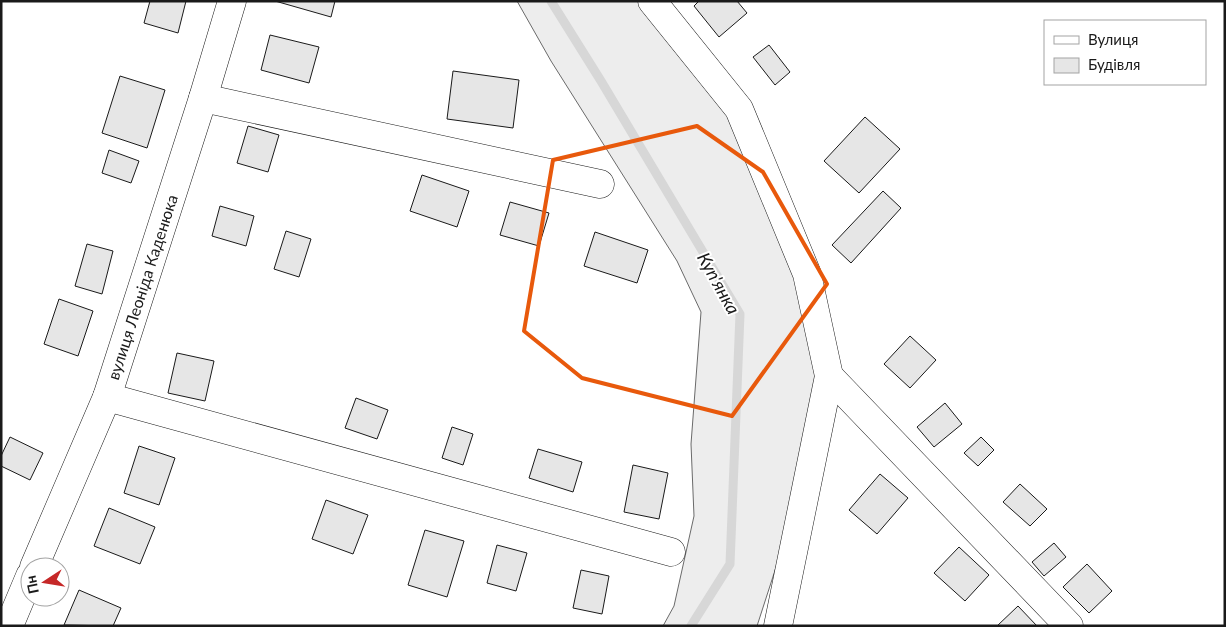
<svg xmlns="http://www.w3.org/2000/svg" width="1226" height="627" font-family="Lato,sans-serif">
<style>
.built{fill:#ededed;stroke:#6a6a6a}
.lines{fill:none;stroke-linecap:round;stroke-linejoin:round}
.stream{stroke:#d7d7d7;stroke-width:9}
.building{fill:#e6e6e6;stroke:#1a1a1a}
.street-casing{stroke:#1a1a1a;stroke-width:29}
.street{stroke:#fff;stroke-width:28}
.marked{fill:none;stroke:#e8590c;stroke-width:4;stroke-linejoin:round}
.labels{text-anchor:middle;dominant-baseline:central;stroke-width:4;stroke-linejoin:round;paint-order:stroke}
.street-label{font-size:16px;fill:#1a1a1a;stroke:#fff}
.water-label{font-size:18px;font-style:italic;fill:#1a1a1a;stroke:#fff}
</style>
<rect width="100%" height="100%" fill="#fff"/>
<path class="built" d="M517 1H652L707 70 776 201 829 376 814 450 757 626H663L674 606 694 516 691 444 701 312 677 261 551 61Z"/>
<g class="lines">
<path class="stream" d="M551 1 601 81 740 314 730 564 691 626"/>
</g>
<g class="building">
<path d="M150 1H186L178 33 144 23Z"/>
<path d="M275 1H335L331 17Z"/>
<path d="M699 1H737L747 13 719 37 694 6Z"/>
<path d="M270 35 319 47 309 83 261 70Z"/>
<path d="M769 45 790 72 775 85 753 57Z"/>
<path d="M453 71 519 80 513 128 447 119Z"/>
<path d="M120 76 165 90 147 148 102 133Z"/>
<path d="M865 117 900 149 859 193 824 161Z"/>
<path d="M248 126 279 135 268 172 237 163Z"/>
<path d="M109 150 139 161 131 183 102 173Z"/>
<path d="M422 175 469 191 457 227 410 211Z"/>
<path d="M883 191 901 208 851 263 832 245Z"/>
<path d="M510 202 549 213 539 246 500 235Z"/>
<path d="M220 206 254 216 246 246 212 236Z"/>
<path d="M286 231 311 239 299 277 274 269Z"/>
<path d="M595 232 648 250 637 283 584 266Z"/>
<path d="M87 244 113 251 102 294 75 286Z"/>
<path d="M59 299 93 311 78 356 44 344Z"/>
<path d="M910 336 936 360 910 388 884 364Z"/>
<path d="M177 353 214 361 205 401 168 393Z"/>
<path d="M356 398 388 410 377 439 345 428Z"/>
<path d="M945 403 962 424 934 447 917 427Z"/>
<path d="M452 427 473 434 463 465 442 458Z"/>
<path d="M10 437 43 453 30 480 1 466V456Z"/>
<path d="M981 437 994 450 978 466 964 453Z"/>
<path d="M139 446 175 458 159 505 124 493Z"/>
<path d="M538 449 582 462 573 492 529 478Z"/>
<path d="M633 465 668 473 659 519 624 512Z"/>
<path d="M880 474 908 498 877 534 849 510Z"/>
<path d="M1020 484 1047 509 1030 526 1003 502Z"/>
<path d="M326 500 368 515 353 554 312 539Z"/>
<path d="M109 508 155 527 140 564 94 546Z"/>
<path d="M425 530 464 541 447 597 408 585Z"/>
<path d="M1054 543 1066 557 1044 576 1032 562Z"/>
<path d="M497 545 527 553 516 591 487 583Z"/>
<path d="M959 547 989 575 965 601 934 573Z"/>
<path d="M1087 564 1112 591 1089 613 1063 587Z"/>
<path d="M581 570 609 576 602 614 573 608Z"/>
<path d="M79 590 121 608 113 626 64 625Z"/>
<path d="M1018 606 1037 626H997Z"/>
</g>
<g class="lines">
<defs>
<g id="street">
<path d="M652 1 739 109 807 274 829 376 778 626"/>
<path d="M203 98 600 184"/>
<path d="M829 376 1069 626"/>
<path d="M107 397 671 552"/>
<path d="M34 567 107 397 203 98 232 1"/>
<path d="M9 626 30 576"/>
</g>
</defs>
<use href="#street" class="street-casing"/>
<use href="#street" class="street"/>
</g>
<path class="marked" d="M697 126 763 172 827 284 732 416 582 378 524 331 553 160Z"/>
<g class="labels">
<g class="street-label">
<text transform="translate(142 287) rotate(-72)">вулиця Леоніда Каденюка</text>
</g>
<g class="water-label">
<text transform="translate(719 283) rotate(61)">Куп'янка</text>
</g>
</g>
<rect width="1226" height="627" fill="none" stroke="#1a1a1a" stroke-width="5"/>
<rect x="1044" y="20" width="162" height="65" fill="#ffffff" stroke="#a3a3a3"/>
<rect x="1054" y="36" width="25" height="8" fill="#ffffff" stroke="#a3a3a3"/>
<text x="1088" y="45" font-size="15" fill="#1a1a1a">Вулиця</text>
<rect x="1054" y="58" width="25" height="15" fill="#e6e6e6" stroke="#a3a3a3"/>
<text x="1088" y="70" font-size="15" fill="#1a1a1a">Будівля</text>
<g transform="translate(45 582) rotate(258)"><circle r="24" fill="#ffffff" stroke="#a3a3a3"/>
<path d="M0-4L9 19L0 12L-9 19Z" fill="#c62828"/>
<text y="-8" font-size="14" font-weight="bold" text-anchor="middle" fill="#1a1a1a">Пн</text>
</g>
</svg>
